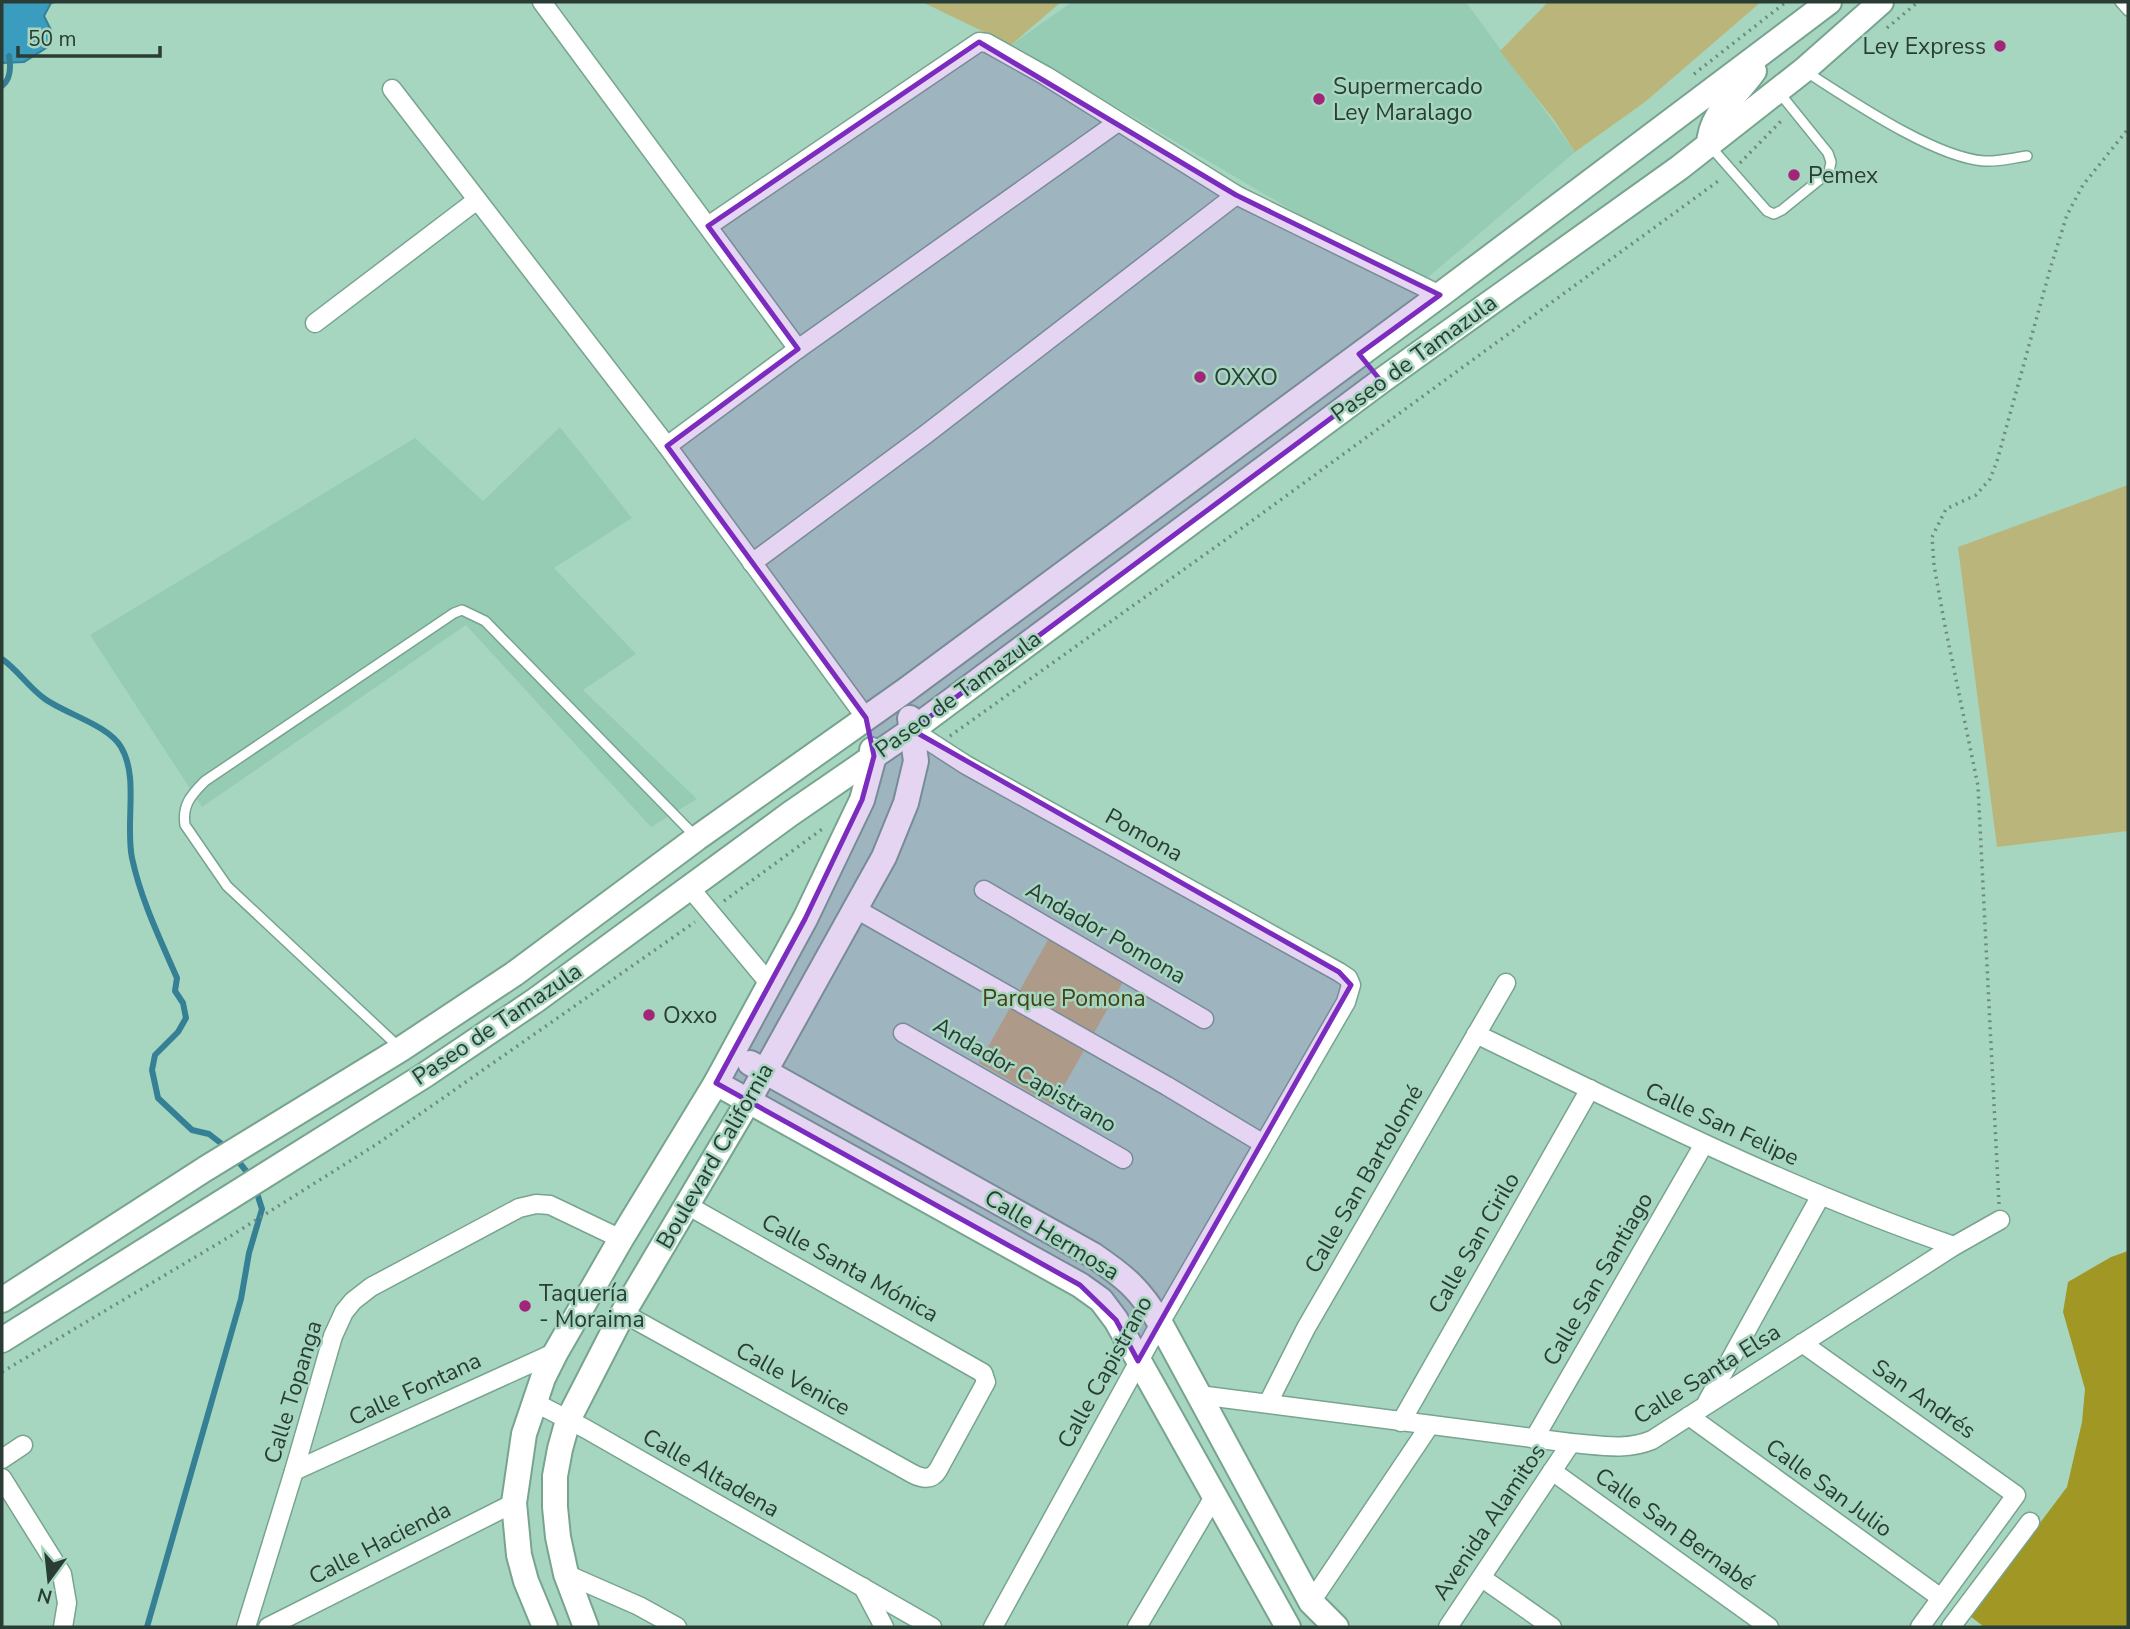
<svg xmlns="http://www.w3.org/2000/svg" width="2130" height="1629" font-family="'Nunito Sans',sans-serif">
<style>
.built{fill:#96ccb3}
.green{fill:#bab67b}
.forest{fill:#a09725}
.water{fill:#3a9dbf;stroke:#358095;stroke-width:2}
.lines{fill:none;stroke-linecap:round;stroke-linejoin:round}
.stream{stroke:#358095;stroke-width:6}
.lane-casing{stroke:#77a48f;stroke-width:12}
.street-casing{stroke:#77a48f;stroke-width:21}
.secondary-casing{stroke:#77a48f;stroke-width:28}
.path{stroke:#6b8c7c;stroke-width:3.5;stroke-dasharray:2 5;stroke-linecap:butt}
.lane{stroke:#fff;stroke-width:9}
.street{stroke:#fff;stroke-width:18}
.secondary{stroke:#fff;stroke-width:24}
.marked{fill:#7b2cbf;fill-opacity:0.2;stroke:#7b2cbf;stroke-width:5;stroke-linejoin:round}
.poi-dot{fill:#a22579;stroke:#a7d6c0;stroke-width:2.5}
.labels{text-anchor:middle;dominant-baseline:central;stroke-width:5;stroke-linejoin:round;paint-order:stroke}
.poi-label{font-size:23px;fill:#2a3d34;stroke:#a7d6c0;text-anchor:start}
.street-label{font-size:23px;fill:#2a3d34;stroke:#a7d6c0}
.park-label{font-size:23px;fill:#454215;stroke:#a7d6c0}
</style>
<rect width="100%" height="100%" fill="#a7d6c0"/>
<g class="built">
<path d="M1072 2H1466L1575 152 1419 285 1011 45Z"/>
<path d="M560 427 632 518 554 568 636 654 583 690 697 799 651 827 466 625 202 807 90 635 415 438 483 501Z"/>
</g>
<g class="green">
<path d="M922 2H1061L1011 45Z"/>
<path d="M1548 2H1761L1645 102 1575 152 1554 120 1500 51Z"/>
<path d="M2128 485V831L1997 847 1958 547Z"/>
<path d="M1053 931 1127 975 1053 1105 979 1063Z"/>
</g>
<path class="forest" d="M2128 1251V1627H1984L1970 1616 2067 1487 2082 1422 2085 1389 2063 1312 2068 1282 2111 1257Z"/>
<path class="water" d="M2 2H55L51 3 44 16 51 30V45L24 62 2 63Z"/>
<g class="lines">
<g class="stream">
<path d="M2 86C11 79 11 67 9 56"/>
<path d="M2 659C18 670 29 688 45 699 66 714 108 725 121 747 139 777 125 823 132 858 141 900 160 939 177 978L175 991 183 1003 186 1018 178 1032 155 1055 152 1070 158 1098 192 1130 209 1134 227 1148"/>
<path d="M234 1156 251 1177"/>
<path d="M147 1627 241 1299 249 1253 262 1209 255 1187"/>
</g>
<defs>
<g id="lane">
<path d="M2120 2 2128 11"/>
<path d="M1805 71C1849 99 1933 157 1984 161 1998 162 2013 158 2027 156"/>
<path d="M1710 146 1767 211 1774 214 1782 210 1829 172 1831 162 1828 153 1778 91"/>
<path d="M400 1048 227 886 185 825C182 805 191 795 205 781L454 613 462 610 485 621 695 836"/>
</g>
<g id="street">
<path d="M542 2 798 349"/>
<path d="M392 89 667 446 866 718"/>
<path d="M708 226 979 42 987 43 1046 76 1236 195 1440 295"/>
<path d="M315 323 477 200"/>
<path d="M667 446 798 349 1118 122"/>
<path d="M752 563 925 435 1236 195"/>
<path d="M912 730 966 765 1339 972 1348 978 1351 985 1346 1002 1160 1323 993 1627"/>
<path d="M690 888 769 983"/>
<path d="M984 890 1204 1019"/>
<path d="M856 909 1167 1086 1262 1143"/>
<path d="M903 1033 1123 1159"/>
<path d="M1476 1034C1633 1110 1788 1189 1954 1246"/>
<path d="M623 1313 913 1474C923 1479 932 1480 938 1470L986 1382 983 1373 687 1205"/>
<path d="M1802 1343 2016 1495 1920 1627"/>
<path d="M1199 1395 1571 1443C1599 1445 1626 1451 1652 1440L1954 1246 2000 1220"/>
<path d="M534 1402 586 1429 932 1627"/>
<path d="M1707 1402 1820 1197"/>
<path d="M1268 1403 1306 1328 1506 983"/>
<path d="M1689 1416 1941 1598"/>
<path d="M1401 1422 1590 1089"/>
<path d="M1534 1439 1704 1144"/>
<path d="M2 1459 23 1445"/>
<path d="M294 1471 556 1352"/>
<path d="M1552 1471 1769 1627"/>
<path d="M2 1478 62 1574 67 1603 63 1627"/>
<path d="M566 1574 639 1606 677 1627"/>
<path d="M1482 1578 1552 1627"/>
<path d="M863 1587 884 1627"/>
<path d="M1311 1602 1430 1425"/>
<path d="M246 1627 294 1471 333 1336 344 1312 353 1301 371 1287 519 1208 536 1204 550 1205 621 1239"/>
<path d="M268 1627 514 1503"/>
<path d="M1137 1627 1215 1495"/>
<path d="M1448 1627 1571 1443"/>
<path d="M1951 1627 2030 1522"/>
</g>
<g id="secondary">
<path d="M1709 145C1710 113 1737 96 1754 71"/>
<path d="M750 1063 1093 1255C1125 1277 1140 1289 1160 1323L1311 1602 1336 1627"/>
<path d="M716 1083 1080 1285 1101 1300 1116 1320 1288 1627"/>
<path d="M2 1300 205 1169 401 1049 514 974 697 838 906 690 1440 295 1829 2"/>
<path d="M2 1340 425 1075 536 1000 790 814 912 730 1381 381 1679 168 1804 70 1881 2"/>
<path d="M545 1627 526 1581 519 1555 514 1503 524 1434 543 1378 556 1352 621 1239 716 1083 805 919 862 800 874 756 872 750"/>
<path d="M586 1627 566 1574 558 1537 555 1507V1476L560 1449 568 1420 623 1313 749 1100 884 857 906 803 916 761 910 718"/>
</g>
</defs>
<use href="#lane" class="lane-casing"/>
<use href="#street" class="street-casing"/>
<use href="#secondary" class="secondary-casing"/>
<g class="path">
<path d="M1887 28 1918 2"/>
<path d="M1694 74 1786 2"/>
<path d="M1740 163 1784 118"/>
<path d="M950 736 1242 528 1721 179"/>
<path d="M724 901 825 827"/>
<path d="M1999 1204 1978 786 1944 621 1934 565 1932 537 1946 509 1976 495 1990 479 1997 461 2051 266 2067 215 2083 185 2128 129"/>
<path d="M2 1372 229 1237 377 1144 695 922"/>
</g>
<use href="#lane" class="lane"/>
<use href="#street" class="street"/>
<use href="#secondary" class="secondary"/>
</g>
<path class="marked" d="M979 42 1236 195 1440 295 1359 354 1381 381 912 730 1339 972 1351 985 1138 1361 1116 1320 1080 1285 716 1083 805 919 862 800 874 756 866 718 667 446 798 349 708 226Z"/>
<g class="poi-dot">
<circle cx="2000" cy="46" r="7"/>
<circle cx="1319" cy="99" r="7"/>
<circle cx="1794" cy="175" r="7"/>
<circle cx="1200" cy="377" r="7"/>
<circle cx="649" cy="1015" r="7"/>
<circle cx="525" cy="1306" r="7"/>
</g>
<g class="labels">
<g class="poi-label">
<text x="1986" y="46" text-anchor="end">Ley Express</text>
<text x="1333" y="86">Supermercado<tspan x="1333" dy="26">Ley Maralago</tspan></text>
<text x="1808" y="175">Pemex</text>
<text x="1214" y="377">OXXO</text>
<text x="663" y="1015">Oxxo</text>
<text x="539" y="1293">Taquería<tspan x="539" dy="26">- Moraima</tspan></text>
</g>
<g class="street-label">
<text transform="translate(1414 358) rotate(-36)">Paseo de Tamazula</text>
<text transform="translate(958 694) rotate(-36)">Paseo de Tamazula</text>
<text transform="translate(1144 835) rotate(29)">Pomona</text>
<text transform="translate(1106 933) rotate(30)">Andador Pomona</text>
<text transform="translate(497 1024) rotate(-34)">Paseo de Tamazula</text>
<text transform="translate(1025 1075) rotate(30)">Andador Capistrano</text>
<text transform="translate(1722 1124) rotate(25)">Calle San Felipe</text>
<text transform="translate(715 1156) rotate(-60)">Boulevard California</text>
<text transform="translate(1364 1179) rotate(-60)">Calle San Bartolomé</text>
<text transform="translate(1052 1235) rotate(31)">Calle Hermosa</text>
<text transform="translate(1474 1243) rotate(-60)">Calle San Cirilo</text>
<text transform="translate(850 1268) rotate(29)">Calle Santa Mónica</text>
<text transform="translate(1598 1279) rotate(-60)">Calle San Santiago</text>
<text transform="translate(1105 1372) rotate(-61)">Calle Capistrano</text>
<text transform="translate(1707 1374) rotate(-32)">Calle Santa Elsa</text>
<text transform="translate(793 1379) rotate(29)">Calle Venice</text>
<text transform="translate(415 1389) rotate(-25)">Calle Fontana</text>
<text transform="translate(293 1392) rotate(-73)">Calle Topanga</text>
<text transform="translate(1924 1399) rotate(35)">San Andrés</text>
<text transform="translate(711 1473) rotate(30)">Calle Altadena</text>
<text transform="translate(1829 1488) rotate(36)">Calle San Julio</text>
<text transform="translate(1489 1522) rotate(-56)">Avenida Alamitos</text>
<text transform="translate(1675 1529) rotate(36)">Calle San Bernabé</text>
<text transform="translate(380 1543) rotate(-27)">Calle Hacienda</text>
</g>
<g class="park-label">
<text x="1064" y="998">Parque Pomona</text>
</g>
</g>
<rect width="2130" height="1629" fill="none" stroke="#2a3d34" stroke-width="7"/>
<g transform="translate(49 1580) rotate(195)" stroke="#a7d6c0" stroke-width="5" paint-order="stroke">
<path d="M0-5L12 26L0 18L-12 26Z" fill="#2a3d34"/>
<text y="-10" font-size="19" font-weight="bold" text-anchor="middle" fill="#2a3d34">N</text>
</g>
<path d="M18 46v10h142v-10" fill="none" stroke="#2a3d34" stroke-width="3.5"/>
<text x="28" y="46" font-size="21" fill="#2a3d34" stroke="#a7d6c0" stroke-width="5" paint-order="stroke">50 m</text>
</svg>
